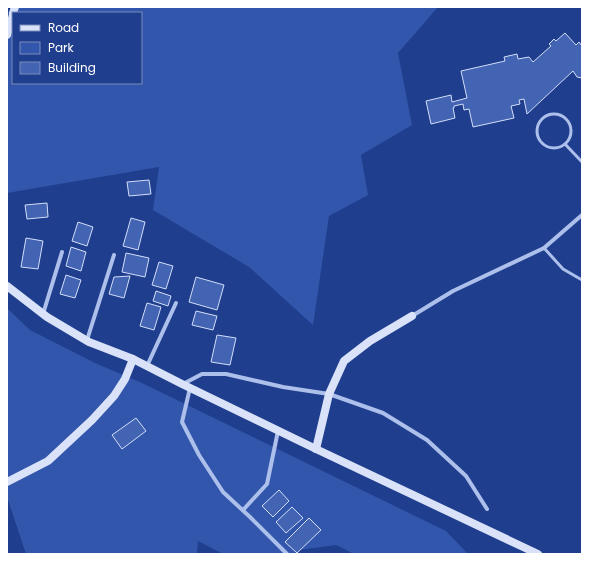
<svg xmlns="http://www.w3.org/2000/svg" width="589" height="561" font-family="Poppins,sans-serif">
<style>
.green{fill:#3256ab;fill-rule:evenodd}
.building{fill:#4364b3;stroke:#d2def9}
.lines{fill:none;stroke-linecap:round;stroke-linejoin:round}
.lane{stroke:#adc0ec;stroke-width:3}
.street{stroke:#adc0ec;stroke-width:4}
.secondary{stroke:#d9e2f9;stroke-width:8}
</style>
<rect width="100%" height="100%" fill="#1f3e8d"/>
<g class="green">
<path d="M15 7H438L398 53 412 125 361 155 368 195 329 216 313 325 249 267 153 210 159 167 7 193V13ZM13 13H141V83H13Z"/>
<path d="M7 308 30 330 95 363 140 382 446 531 468 554H354L336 545 299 550 293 554H223L198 541 197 554H26L7 497Z"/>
</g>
<g class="building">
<path d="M565 33 576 45 579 42 582 46V78L577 77 573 71 527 114 524 99 519 100 520 104 511 106 514 118 473 127 469 109 464 110 463 104 454 106V108H453L455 118 431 124 426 101 451 95 452 102 467 98 461 71 505 61 504 57 517 54 518 59 529 57 533 62 551 46 549 44 554 39 556 41Z"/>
<path d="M149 180 151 194 129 196 127 182Z"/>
<path d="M47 203 48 217 27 219 25 205Z"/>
<path d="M131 218 145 222 138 250 123 246Z"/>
<path d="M78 222 93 227 87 246 72 241Z"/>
<path d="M26 238 43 241 38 269 21 267Z"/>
<path d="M71 247 86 252 81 271 66 266Z"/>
<path d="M126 253 149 258 145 277 122 272Z"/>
<path d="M159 262 173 266 166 289 152 285Z"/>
<path d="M66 275 81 280 75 298 60 294Z"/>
<path d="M130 276 124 298 109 294 114 277Z"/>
<path d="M196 277 224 285 217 310 189 302Z"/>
<path d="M156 291 171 296 168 306 153 301Z"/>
<path d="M147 303 161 307 154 330 140 326Z"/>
<path d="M196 311 217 316 213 330 192 325Z"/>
<path d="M217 335 236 338 230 365 211 362Z"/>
<path d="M136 418 146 431 122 449 112 435Z"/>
<path d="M279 490 289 501 273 517 262 506Z"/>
<path d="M292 507 303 518 286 533 276 522Z"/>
<path d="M309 518 321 530 297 553 285 542Z"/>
</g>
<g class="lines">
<g class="lane">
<circle cx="554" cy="131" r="17"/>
<path d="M565 144 582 162"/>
<path d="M544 248 563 269 582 280"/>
</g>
<g class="street">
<path d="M43 314 62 252"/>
<path d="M412 316 453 291 544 248 582 215"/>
<path d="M87 340 114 255"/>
<path d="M147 366 176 303"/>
<path d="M183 384 202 374H226L283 387 329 394 383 413 427 440 466 476 487 509"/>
<path d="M190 388 182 422 199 455 223 492 250 517 287 554"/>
<path d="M243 510 267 484 278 431"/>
</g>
<g class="secondary">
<path d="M13 13 15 7"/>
<path d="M7 35 13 15"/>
<path d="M7 286 47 317 89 342 133 359 182 384 316 449 538 554"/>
<path d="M316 449 329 394 344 361 370 341 412 316"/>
<path d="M7 482 48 461 92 420 114 396 125 379 133 359"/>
</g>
</g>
<rect width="589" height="561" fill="none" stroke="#ffffff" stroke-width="16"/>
<rect x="12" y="12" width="130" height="72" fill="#1f3e8d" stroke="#798bbb"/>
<rect x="20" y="25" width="20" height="6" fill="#d9e2f9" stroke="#798bbb"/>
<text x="48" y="32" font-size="12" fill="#ffffff">Road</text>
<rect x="20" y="42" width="20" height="12" fill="#3256ab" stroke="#798bbb"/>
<text x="48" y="52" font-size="12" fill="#ffffff">Park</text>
<rect x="20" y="62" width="20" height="12" fill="#4364b3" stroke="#798bbb"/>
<text x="48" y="72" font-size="12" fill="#ffffff">Building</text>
</svg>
